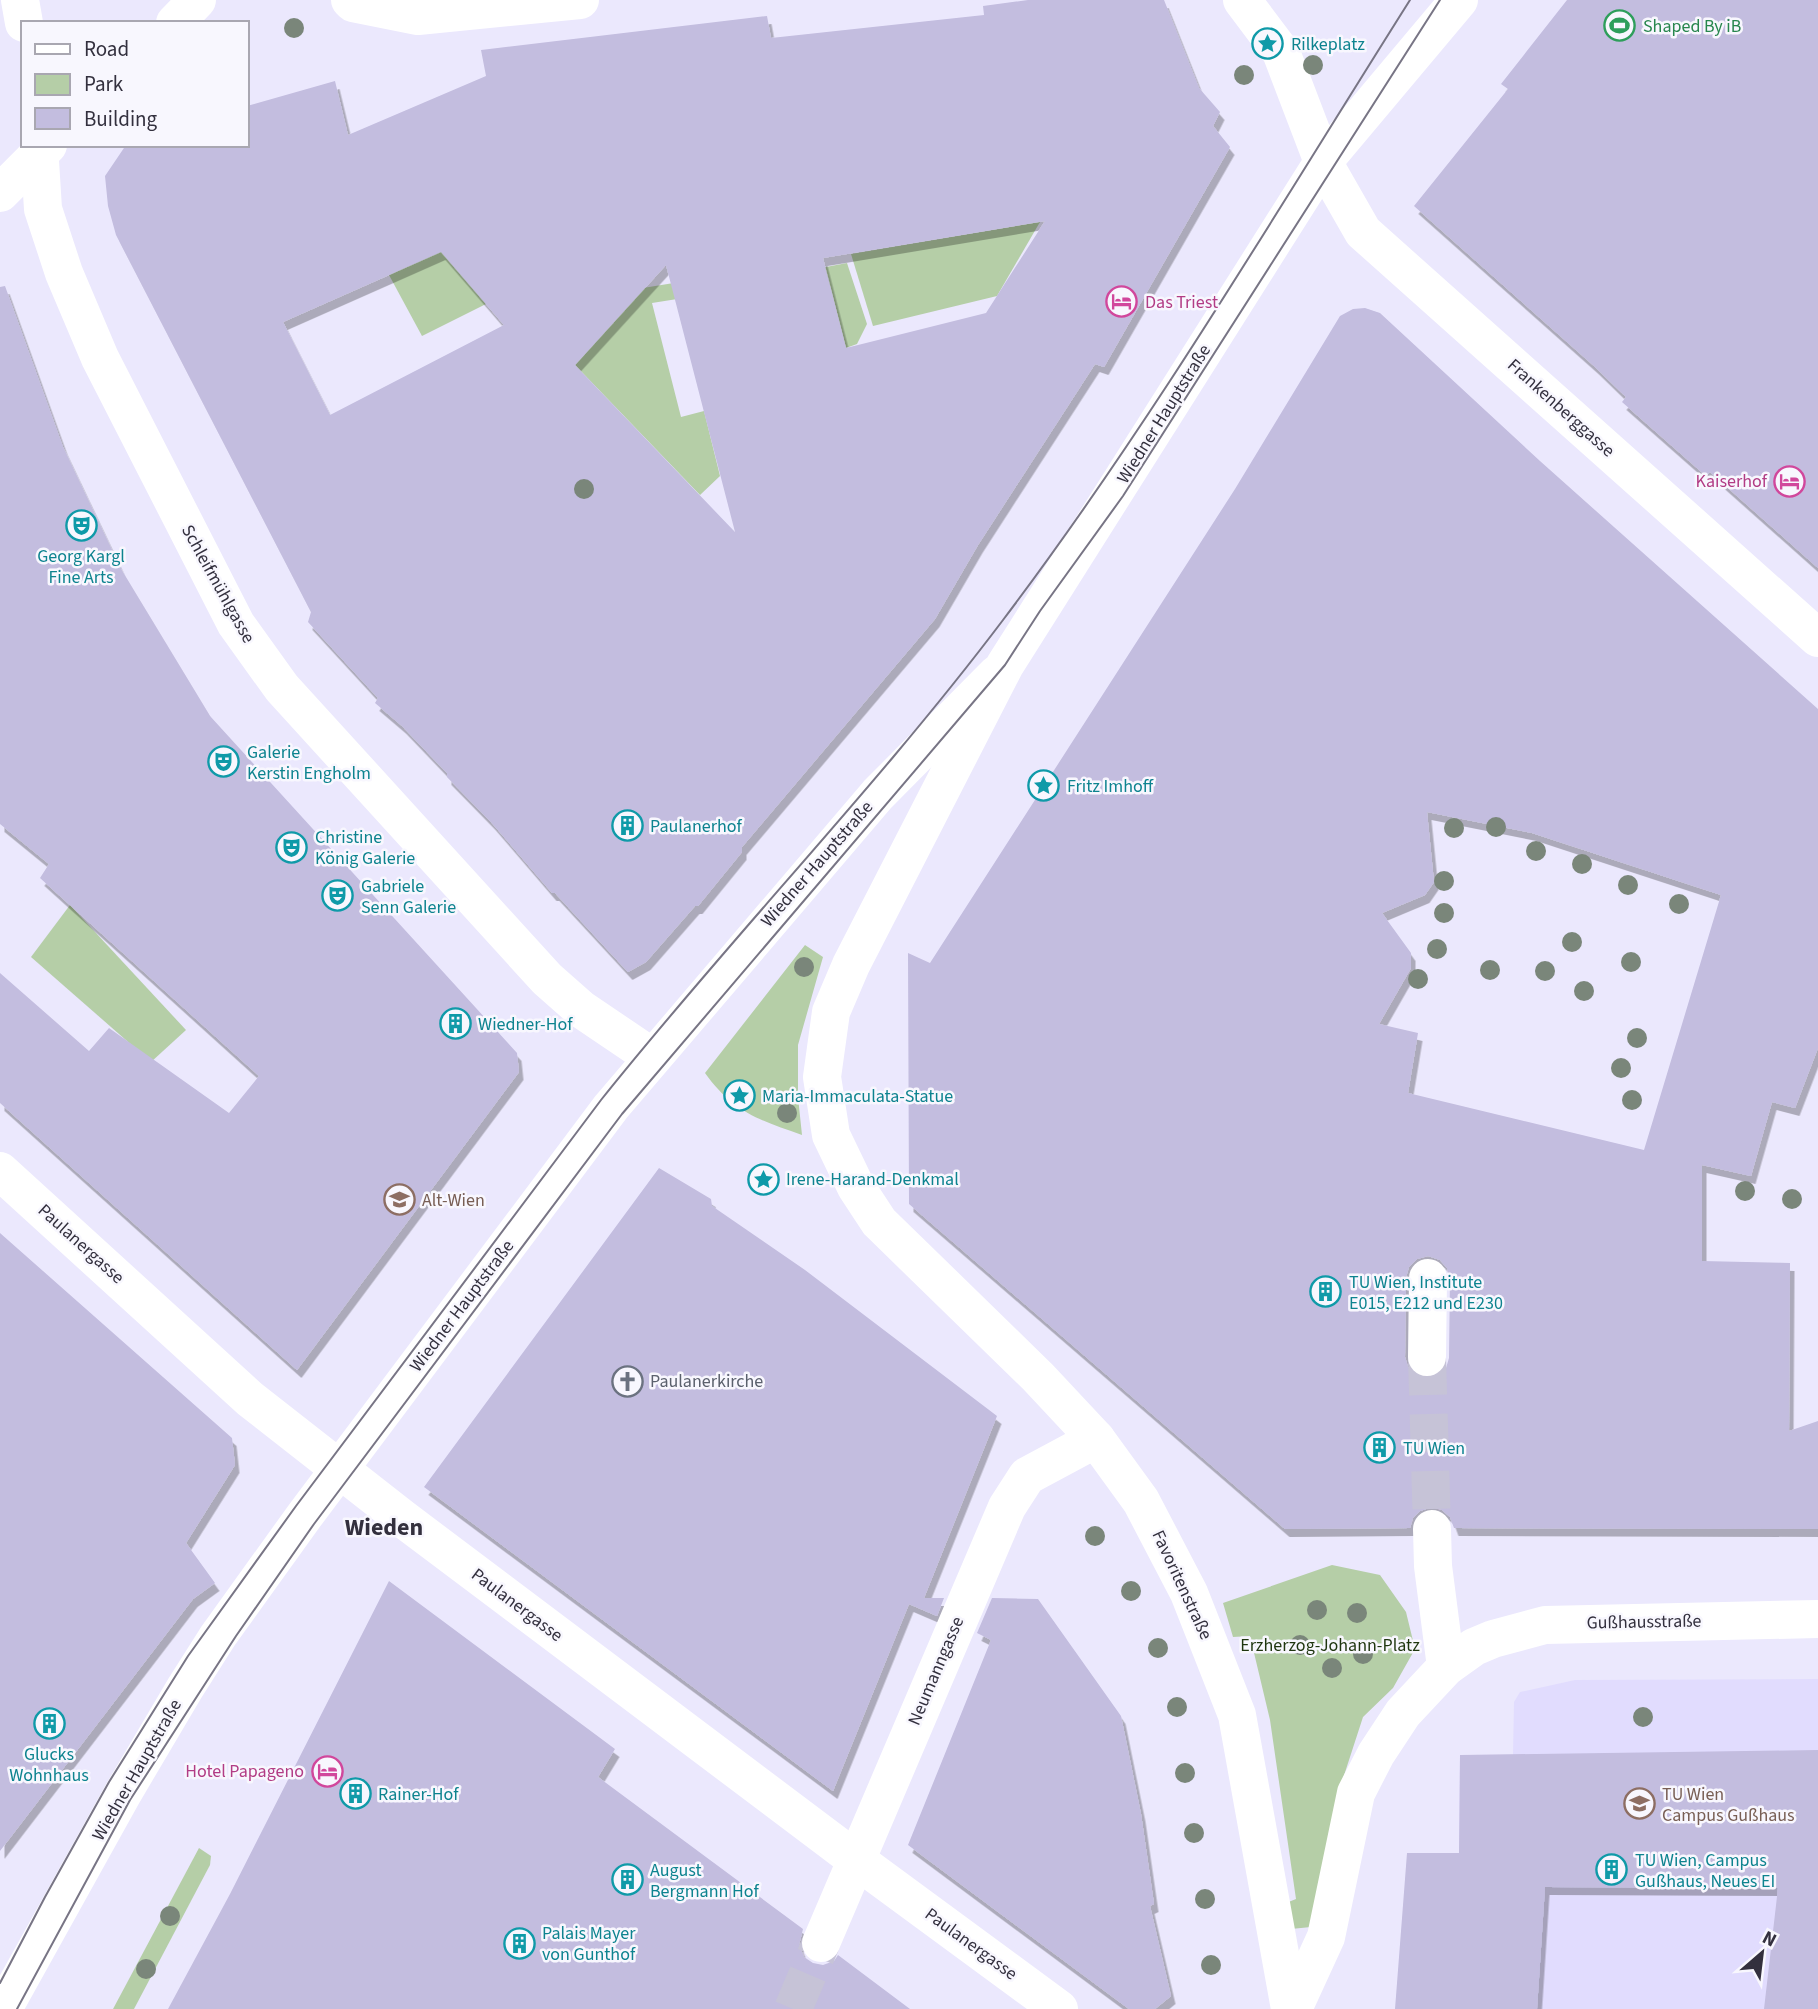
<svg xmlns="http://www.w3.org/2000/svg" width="1818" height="2009" font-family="'Source Sans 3',sans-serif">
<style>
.built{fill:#e1dcfe}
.green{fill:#b5cea7}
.building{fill:#c3bddf;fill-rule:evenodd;filter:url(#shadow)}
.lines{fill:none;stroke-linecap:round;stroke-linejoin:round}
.minor-tunnel{stroke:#c6c3d7;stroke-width:38;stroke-dasharray:38 19;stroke-linecap:butt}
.minor{stroke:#fff;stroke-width:38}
.major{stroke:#fff;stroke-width:38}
.tram{stroke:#787585;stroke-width:2}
.tree{fill:#7a867a}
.labels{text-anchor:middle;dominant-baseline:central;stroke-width:5;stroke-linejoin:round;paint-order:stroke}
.leisure-label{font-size:18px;fill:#27864d;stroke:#f8f7fe;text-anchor:start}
.culture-label{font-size:18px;fill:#0d838f;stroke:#f8f7fe;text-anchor:start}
.hotel-label{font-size:18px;fill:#b23c85;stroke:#f8f7fe;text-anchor:end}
.street-label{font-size:18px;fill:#33303e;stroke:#f8f7fe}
.education-label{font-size:18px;fill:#785e54;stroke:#f8f7fe;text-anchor:start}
.worship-label{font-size:18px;fill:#5b616d;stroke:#f8f7fe;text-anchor:start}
.park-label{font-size:18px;fill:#1e350e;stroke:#f8f7fe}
.district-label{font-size:24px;font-weight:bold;fill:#33303e;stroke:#f8f7fe}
</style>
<defs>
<filter id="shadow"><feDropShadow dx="4.5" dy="8" stdDeviation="0" flood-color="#0004"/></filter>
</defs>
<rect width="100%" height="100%" fill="#ebe8fd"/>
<path class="built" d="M1818 1679V2009H1395L1459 1853 1460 1755H1513L1514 1702 1520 1692 1575 1680Z"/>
<g class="green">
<path d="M1040 222 997 296 873 326 851 254Z"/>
<path d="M454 243 486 304 422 336 389 275Z"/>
<path d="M847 263 867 324 857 344 846 348 830 286 789 274Z"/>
<path d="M711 277 715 293 652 303 681 417 704 411 720 476 700 495 575 365 619 316 618 292Z"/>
<path d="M70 905 186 1030 151 1062 31 957Z"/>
<path d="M805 945 823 957 798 1045V1097L802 1135C759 1120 733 1112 705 1073Z"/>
<path d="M1332 1565 1380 1575 1406 1612 1415 1649 1393 1688 1363 1717 1337 1797 1311 1927 1291 1929 1286 1903 1296 1899 1270 1720 1250 1636 1233 1637 1223 1603Z"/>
<path d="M199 1848 211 1856 210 1865 134 2009H113Z"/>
</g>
<g class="building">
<path d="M1028 0H1164L1199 88 1220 112 1213 126 1230 147 1104 367 1095 364 978 545 935 619 742 847V852L698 906H695L646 962 628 972 555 893H552L491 822 447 777V773L402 726 375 703 378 698 308 622 311 612 116 235 108 206 105 176 126 145H247V106L335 81 348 135 486 76 481 50 767 16 771 38 984 15 983 6ZM1045 221 986 313 846 348 823 258ZM441 252 504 325 330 415 283 322ZM666 265 735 532 575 365Z"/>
<path d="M1567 0H1818V568L1710 472 1706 476 1622 402 1626 397 1594 366 1414 206 1508 89 1501 84Z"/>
<path d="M5 286 63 447 121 569 210 716 517 1053 519 1072 297 1370 0 1103V973L89 1051 109 1028 229 1113 259 1076 40 878 49 864 0 824V287Z"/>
<path d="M1365 308 1380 313 1540 461 1818 709V1048L1795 1108 1772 1102 1751 1176 1702 1165V1261L1790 1263 1789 1431 1818 1421V1529L1454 1528 1450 1517 1442 1510 1432 1507 1420 1511 1413 1518 1410 1528 1285 1529 909 1204 908 953 930 963 1235 489 1340 316 1353 309ZM1427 812 1532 833 1721 895 1644 1150 1408 1093 1418 1033 1379 1024 1411 968V953L1382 913 1425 895 1434 882ZM1428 1256 1440 1260 1447 1268 1450 1278 1449 1358 1446 1368 1438 1376 1427 1379 1415 1375 1408 1367 1405 1357 1406 1277 1409 1267 1417 1259Z"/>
<path d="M659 1168 711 1199 712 1206 805 1270 997 1416 924 1598H944L937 1616 909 1604 833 1791 424 1487Z"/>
<path d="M0 1233 232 1438 235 1465 186 1543 215 1583 193 1599 0 1851Z"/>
<path d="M389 1581 615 1749 598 1777 803 1929 799 1945 804 1957 813 1963 823 1965 834 1961 838 1955 910 2009H168L230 1894Z"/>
<path d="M992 1598 1038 1599 1121 1716 1141 1814 1154 1904 1150 1906 1171 1996 1155 2009H1129L908 1845 991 1640 977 1633Z"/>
<path d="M1818 1750V2009H1764L1778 1888 1545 1887 1537 2009H1395L1407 1853H1459L1460 1755Z"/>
</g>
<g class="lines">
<g class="minor-tunnel">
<path d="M1427 1357 1432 1529"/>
<path d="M793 2009 821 1943"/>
</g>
<g class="minor">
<path d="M20 0 24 23"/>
<path d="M350 0 353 3 418 16 580 0"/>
<path d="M1242 0 1281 52 1323 162 1363 232 1818 638"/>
<path d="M39 145 43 209 64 273 100 358 236 624 282 688 547 979 581 1009 652 1057"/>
<path d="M1427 1357 1428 1278"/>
<path d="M1432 1529 1433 1566 1446 1667"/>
<path d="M821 1943 1007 1507 1027 1476 1096 1439"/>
<path d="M3 2009 123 1793 185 1688 218 1636 305 1515 611 1107 878 794 997 674"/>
<path d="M1293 2009 1326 1937 1356 1793 1376 1754 1403 1713 1446 1667 1474 1647 1493 1639 1545 1625 1818 1619"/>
</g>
<g class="major">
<path d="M175 23 197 0"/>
<path d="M0 193 48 145"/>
<path d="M0 1171 250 1399 402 1518 855 1859 1059 2009"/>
<path d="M1290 2009 1237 1715 1189 1593 1141 1501 1096 1439 1038 1377 879 1222 856 1187 831 1135 822 1077 831 1012 851 965 1005 665 1323 162 1459 0"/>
</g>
<g class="tram">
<path d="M0 1983 45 1897 109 1782 188 1656 296 1506 601 1100C731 937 877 787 1003 620 1152 423 1278 209 1410 0"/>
<path d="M17 2009 130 1800 236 1636 314 1524 622 1114 1005 665 1040 611 1123 496 1440 0"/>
</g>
</g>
<g class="tree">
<circle cx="294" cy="28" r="10"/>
<circle cx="1313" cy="65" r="10"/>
<circle cx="1244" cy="75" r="10"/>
<circle cx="584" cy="489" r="10"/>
<circle cx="1496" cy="827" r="10"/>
<circle cx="1454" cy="828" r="10"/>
<circle cx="1536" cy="851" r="10"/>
<circle cx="1582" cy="864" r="10"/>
<circle cx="1444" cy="881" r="10"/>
<circle cx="1628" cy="885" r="10"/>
<circle cx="1679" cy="904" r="10"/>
<circle cx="1444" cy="913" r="10"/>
<circle cx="1572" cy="942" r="10"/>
<circle cx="1437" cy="949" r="10"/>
<circle cx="1631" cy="962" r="10"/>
<circle cx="804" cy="967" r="10"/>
<circle cx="1490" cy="970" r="10"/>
<circle cx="1545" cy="971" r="10"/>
<circle cx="1418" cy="979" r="10"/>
<circle cx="1584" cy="991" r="10"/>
<circle cx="1637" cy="1038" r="10"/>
<circle cx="1621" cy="1068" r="10"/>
<circle cx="1632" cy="1100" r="10"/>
<circle cx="787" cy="1113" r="10"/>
<circle cx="1745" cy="1191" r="10"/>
<circle cx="1792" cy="1199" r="10"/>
<circle cx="1095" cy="1536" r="10"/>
<circle cx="1131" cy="1591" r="10"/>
<circle cx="1317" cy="1610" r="10"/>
<circle cx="1357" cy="1613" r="10"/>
<circle cx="1300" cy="1645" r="10"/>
<circle cx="1158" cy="1648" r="10"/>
<circle cx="1363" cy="1654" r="10"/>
<circle cx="1332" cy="1668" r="10"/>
<circle cx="1177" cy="1707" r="10"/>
<circle cx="1643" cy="1717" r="10"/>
<circle cx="1185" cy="1773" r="10"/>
<circle cx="1194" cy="1833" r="10"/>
<circle cx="1205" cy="1899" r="10"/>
<circle cx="170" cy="1916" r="10"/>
<circle cx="1211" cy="1965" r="10"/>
<circle cx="146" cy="1969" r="10"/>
</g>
<defs>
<symbol id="stadium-ring" viewBox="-11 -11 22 22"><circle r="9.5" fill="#f8f7fe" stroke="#2e9e5b" stroke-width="1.5"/><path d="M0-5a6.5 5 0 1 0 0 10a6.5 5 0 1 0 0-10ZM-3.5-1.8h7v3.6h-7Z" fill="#2e9e5b"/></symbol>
<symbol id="sight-ring" viewBox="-11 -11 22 22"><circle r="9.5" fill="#f8f7fe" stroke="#0f9aa8" stroke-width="1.5"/><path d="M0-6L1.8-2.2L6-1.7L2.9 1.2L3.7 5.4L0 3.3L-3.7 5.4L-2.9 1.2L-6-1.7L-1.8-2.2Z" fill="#0f9aa8"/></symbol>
<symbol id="hotel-ring" viewBox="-11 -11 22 22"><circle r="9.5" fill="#f8f7fe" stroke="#d1479c" stroke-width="1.5"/><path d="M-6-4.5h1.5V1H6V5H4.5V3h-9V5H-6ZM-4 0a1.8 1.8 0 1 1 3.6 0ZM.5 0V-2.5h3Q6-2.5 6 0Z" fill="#d1479c"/></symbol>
<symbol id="theatre-ring" viewBox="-11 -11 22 22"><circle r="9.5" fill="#f8f7fe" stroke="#0f9aa8" stroke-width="1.5"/><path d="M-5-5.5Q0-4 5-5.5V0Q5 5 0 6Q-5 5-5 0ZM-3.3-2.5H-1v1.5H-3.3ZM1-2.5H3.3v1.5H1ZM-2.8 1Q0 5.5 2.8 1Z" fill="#0f9aa8"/></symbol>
<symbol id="building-ring" viewBox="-11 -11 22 22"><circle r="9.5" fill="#f8f7fe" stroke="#0f9aa8" stroke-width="1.5"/><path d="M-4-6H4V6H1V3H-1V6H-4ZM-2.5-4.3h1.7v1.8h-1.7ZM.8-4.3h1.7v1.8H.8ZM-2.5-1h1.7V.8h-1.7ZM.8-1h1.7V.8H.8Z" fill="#0f9aa8"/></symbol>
<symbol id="school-ring" viewBox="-11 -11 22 22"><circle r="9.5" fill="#f8f7fe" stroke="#8d6e63" stroke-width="1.5"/><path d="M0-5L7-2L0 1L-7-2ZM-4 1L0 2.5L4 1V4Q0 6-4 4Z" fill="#8d6e63"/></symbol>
<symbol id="church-ring" viewBox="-11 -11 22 22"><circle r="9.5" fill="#f8f7fe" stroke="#6b7280" stroke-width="1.5"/><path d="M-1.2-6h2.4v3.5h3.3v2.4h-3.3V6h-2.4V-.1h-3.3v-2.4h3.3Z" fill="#6b7280"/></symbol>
<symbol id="university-ring" viewBox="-11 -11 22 22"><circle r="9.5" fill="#f8f7fe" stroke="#8d6e63" stroke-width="1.5"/><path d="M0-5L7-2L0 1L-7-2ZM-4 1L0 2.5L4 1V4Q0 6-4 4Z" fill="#8d6e63"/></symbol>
</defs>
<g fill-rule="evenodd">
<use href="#stadium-ring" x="1602" y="8" width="35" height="35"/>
<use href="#sight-ring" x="1250" y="26" width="35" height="35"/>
<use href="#hotel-ring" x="1104" y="284" width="35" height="35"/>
<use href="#hotel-ring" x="1772" y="464" width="35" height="35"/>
<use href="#theatre-ring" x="64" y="508" width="35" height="35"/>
<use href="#theatre-ring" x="206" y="744" width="35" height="35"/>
<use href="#sight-ring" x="1026" y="768" width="35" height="35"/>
<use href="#building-ring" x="610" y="808" width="35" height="35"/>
<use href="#theatre-ring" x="274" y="830" width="35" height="35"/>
<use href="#theatre-ring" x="320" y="878" width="35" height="35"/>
<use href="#building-ring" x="438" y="1006" width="35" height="35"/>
<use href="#sight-ring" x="722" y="1078" width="35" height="35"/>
<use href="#sight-ring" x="746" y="1162" width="35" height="35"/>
<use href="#school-ring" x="382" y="1182" width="35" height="35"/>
<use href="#building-ring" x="1308" y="1274" width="35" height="35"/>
<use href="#church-ring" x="610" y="1364" width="35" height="35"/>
<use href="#building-ring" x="1362" y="1430" width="35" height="35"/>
<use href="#building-ring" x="32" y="1706" width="35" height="35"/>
<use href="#hotel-ring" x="310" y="1754" width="35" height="35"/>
<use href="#building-ring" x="338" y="1776" width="35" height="35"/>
<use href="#university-ring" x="1622" y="1786" width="35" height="35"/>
<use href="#building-ring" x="1594" y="1852" width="35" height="35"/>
<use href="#building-ring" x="610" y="1862" width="35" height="35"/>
<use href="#building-ring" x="502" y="1926" width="35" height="35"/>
</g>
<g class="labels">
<g class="leisure-label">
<text x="1643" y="26">Shaped By iB</text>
</g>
<g class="culture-label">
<text x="1291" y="44">Rilkeplatz</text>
<text x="81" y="556" text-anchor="middle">Georg Kargl<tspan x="81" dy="21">Fine Arts</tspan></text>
<text x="247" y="752">Galerie<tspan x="247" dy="21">Kerstin Engholm</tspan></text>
<text x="1067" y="786">Fritz Imhoff</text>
<text x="650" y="826">Paulanerhof</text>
<text x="315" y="837">Christine<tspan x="315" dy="21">König Galerie</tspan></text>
<text x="361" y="886">Gabriele<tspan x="361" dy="21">Senn Galerie</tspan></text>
<text x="478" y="1024">Wiedner-Hof</text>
<text x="762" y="1096">Maria-Immaculata-Statue</text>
<text x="786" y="1179">Irene-Harand-Denkmal</text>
<text x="1349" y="1282">TU Wien, Institute<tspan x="1349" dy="21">E015, E212 und E230</tspan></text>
<text x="1403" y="1448">TU Wien</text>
<text x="49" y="1754" text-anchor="middle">Glucks<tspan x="49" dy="21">Wohnhaus</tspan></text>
<text x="378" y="1794">Rainer-Hof</text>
<text x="1635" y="1860">TU Wien, Campus<tspan x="1635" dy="21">Gußhaus, Neues EI</tspan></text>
<text x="650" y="1870">August<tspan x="650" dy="21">Bergmann Hof</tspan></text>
<text x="542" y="1933">Palais Mayer<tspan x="542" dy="21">von Gunthof</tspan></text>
</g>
<g class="hotel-label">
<text x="1145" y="302" text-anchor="start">Das Triest</text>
<text x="1767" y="481">Kaiserhof</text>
<text x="304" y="1771">Hotel Papageno</text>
</g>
<g class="street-label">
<text transform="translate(1561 408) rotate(42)">Frankenberggasse</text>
<text transform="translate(1164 414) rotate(-58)">Wiedner Hauptstraße</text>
<text transform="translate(218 584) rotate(61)">Schleifmühlgasse</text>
<text transform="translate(817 864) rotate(-49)">Wiedner Hauptstraße</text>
<text transform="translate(81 1244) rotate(42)">Paulanergasse</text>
<text transform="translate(462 1306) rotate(-53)">Wiedner Hauptstraße</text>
<text transform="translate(1182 1585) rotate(65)">Favoritenstraße</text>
<text transform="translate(517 1605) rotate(37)">Paulanergasse</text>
<text transform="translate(1644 1622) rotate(-1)">Gußhausstraße</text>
<text transform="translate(936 1671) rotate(-67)">Neumanngasse</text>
<text transform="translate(137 1770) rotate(-60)">Wiedner Hauptstraße</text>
<text transform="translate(971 1944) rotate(36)">Paulanergasse</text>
</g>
<g class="education-label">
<text x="422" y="1200">Alt-Wien</text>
<text x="1662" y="1794">TU Wien<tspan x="1662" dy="21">Campus Gußhaus</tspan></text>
</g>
<g class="worship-label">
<text x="650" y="1381">Paulanerkirche</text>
</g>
<g class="park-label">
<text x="1330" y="1645">Erzherzog-Johann-Platz</text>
</g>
<g class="district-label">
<text x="384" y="1527">Wieden</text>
</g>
</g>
<rect x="21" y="21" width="228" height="126" fill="#f8f7fe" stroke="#a9a7b1" stroke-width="2"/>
<rect x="35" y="44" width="35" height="10" fill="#ffffff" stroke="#a9a7b1" stroke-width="2"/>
<text x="84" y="56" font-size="21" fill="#33303e">Road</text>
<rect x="35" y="74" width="35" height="21" fill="#b5cea7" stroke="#a9a7b1" stroke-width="2"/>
<text x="84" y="91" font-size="21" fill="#33303e">Park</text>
<rect x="35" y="108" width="35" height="21" fill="#c3bddf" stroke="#a9a7b1" stroke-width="2"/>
<text x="84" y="126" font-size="21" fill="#33303e">Building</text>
<g transform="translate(1762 1953) rotate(28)" stroke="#f8f7fe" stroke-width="5" paint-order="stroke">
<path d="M0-5L12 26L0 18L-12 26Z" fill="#33303e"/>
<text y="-10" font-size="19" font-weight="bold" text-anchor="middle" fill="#33303e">N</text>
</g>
</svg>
